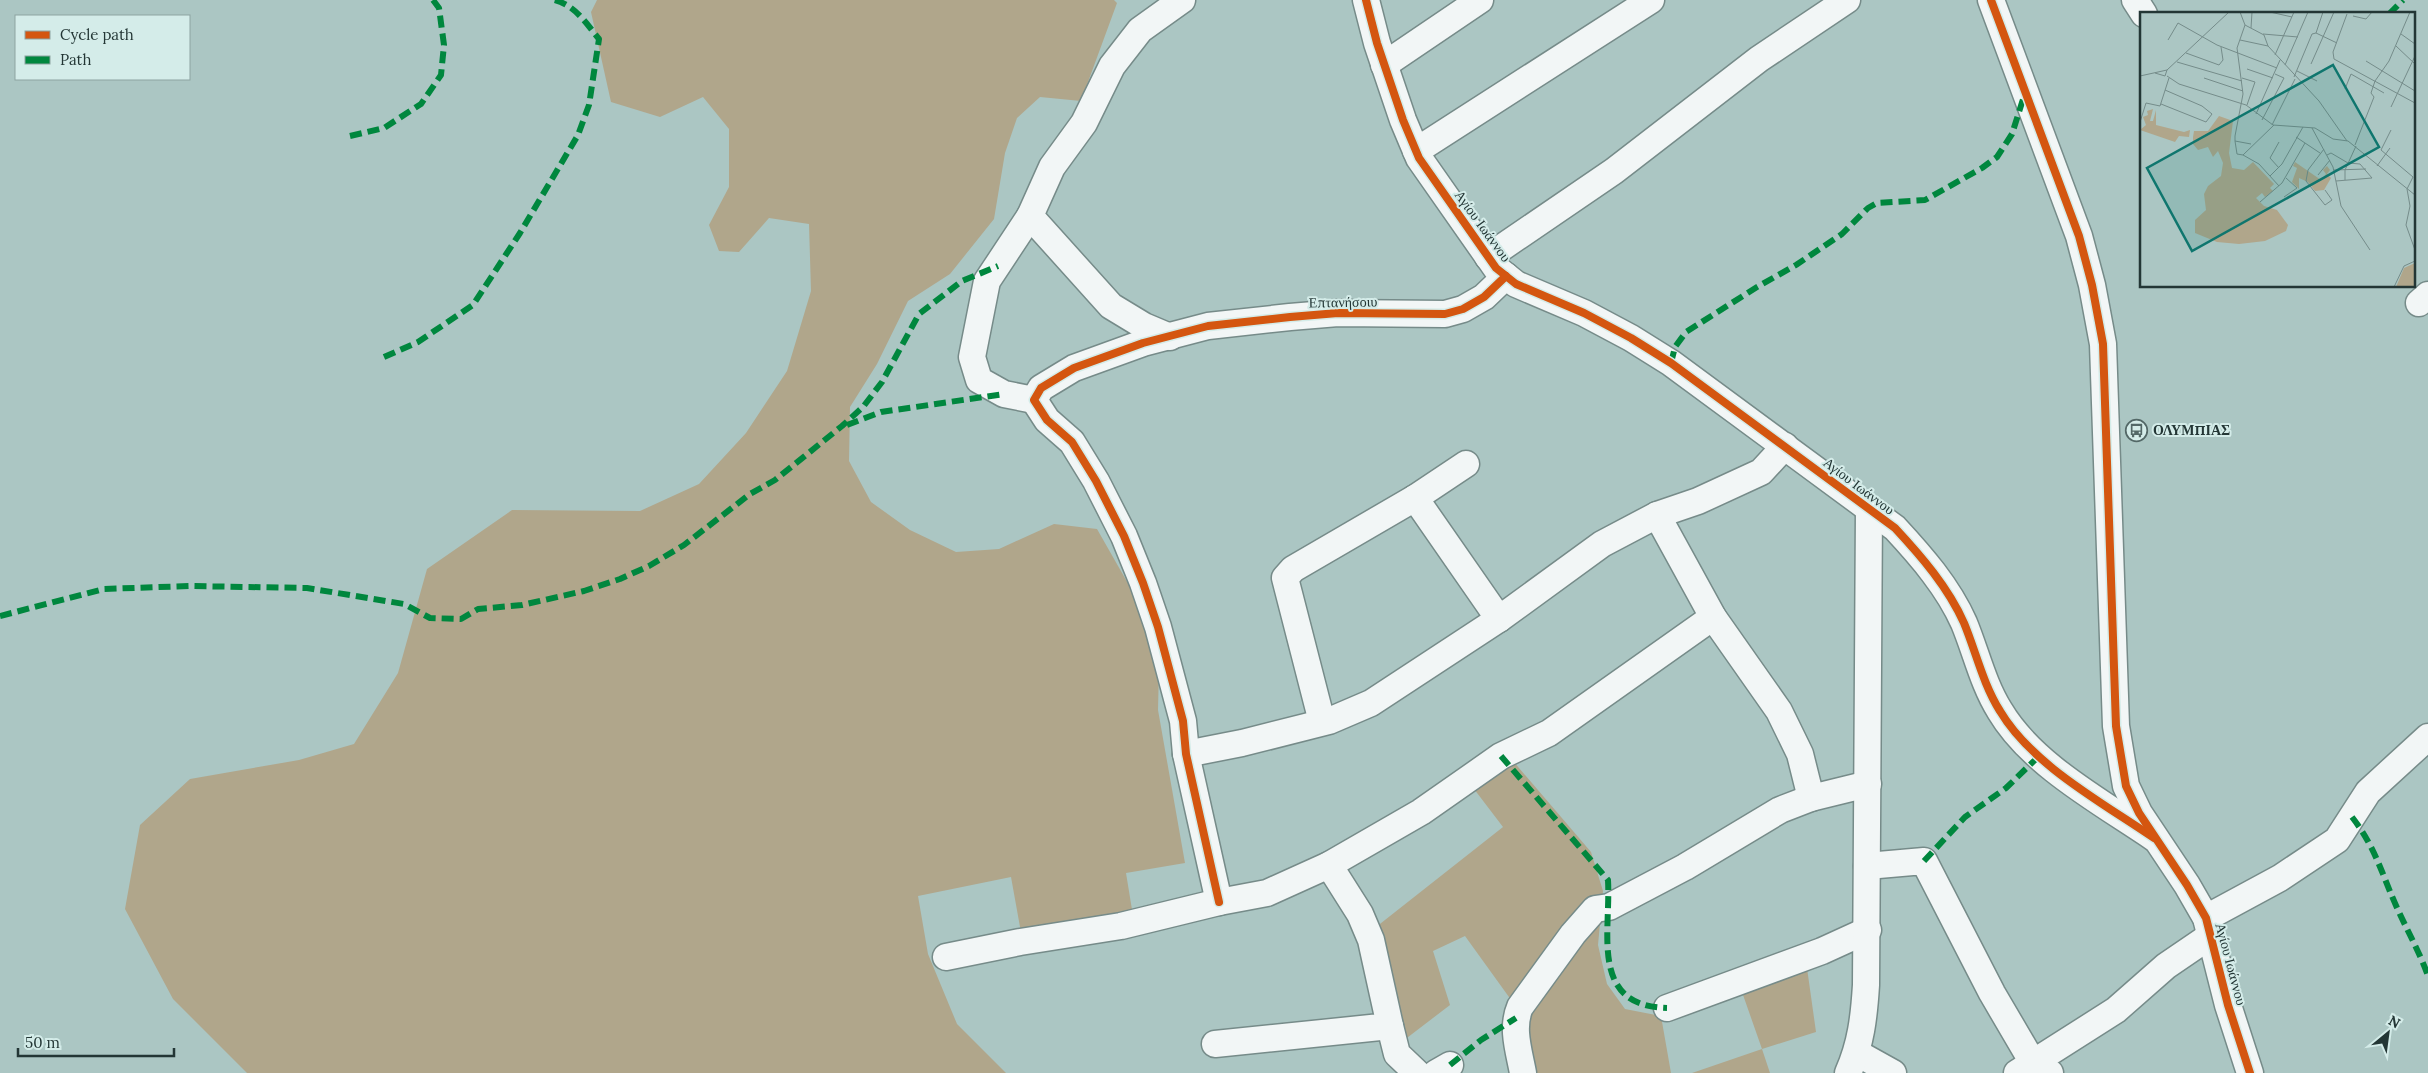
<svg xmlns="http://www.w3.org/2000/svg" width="2428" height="1073" font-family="Lora,serif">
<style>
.green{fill:#b0a68b}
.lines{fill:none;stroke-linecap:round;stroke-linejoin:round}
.minor-casing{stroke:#768b89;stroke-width:29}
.minor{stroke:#f2f6f6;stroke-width:26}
.quiet{stroke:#00873e;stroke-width:6;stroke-dasharray:12 6;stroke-linecap:butt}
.cycleway-casing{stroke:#d4ece9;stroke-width:11}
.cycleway{stroke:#d45610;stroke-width:8}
.labels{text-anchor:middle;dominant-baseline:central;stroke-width:4;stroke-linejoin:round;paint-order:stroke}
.street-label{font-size:14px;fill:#233635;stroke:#d4ece9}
.poi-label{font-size:14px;font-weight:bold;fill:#233635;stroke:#d4ece9;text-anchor:start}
.inset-road{fill:none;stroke:#758c8a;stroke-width:1}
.view{fill:#0f766e;fill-opacity:0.15;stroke:#0f766e;stroke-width:2.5}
.inset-edge{fill:none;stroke:#233635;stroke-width:2.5}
</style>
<rect width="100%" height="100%" fill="#abc6c3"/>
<g class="green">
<path d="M597 0H1114L1117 3 1081 101 1040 97 1017 118 1005 153 994 219 950 274 908 301 877 364 850 407 849 461 871 502 910 530 956 552 999 549 1054 524 1097 529 1138 601 1159 669 1158 710 1185 863 1126 873 1135 928 1022 938 1011 877 918 896 928 954 957 1024 1006 1073H247L173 999 125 909 140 825 190 779 299 760 354 744 398 673 427 569 512 510 640 511 699 484 746 433 787 371 811 291 809 224 769 218 739 252 719 251 709 225 729 187V129L703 97 660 117 611 102 591 12Z"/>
<path d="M1513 761 1591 852 1603 891 1598 945 1607 984 1625 1009 1661 1016 1671 1073H1534L1527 1022 1465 936 1433 951 1450 1005 1399 1044 1371 931 1503 827 1471 785Z"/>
<path d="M1807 968 1816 1032 1762 1049 1770 1073H1692L1762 1049 1742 992Z"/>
</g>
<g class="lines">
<defs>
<g id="minor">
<path d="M1366 0 1377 43 1403 120 1419 158 1496 268 1516 284 1584 313 1631 338 1671 363 1895 528C1921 556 1948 587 1964 623 1976 652 1983 684 2000 711 2032 765 2103 803 2154 838"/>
<path d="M1991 0 2079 236 2092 285 2103 344 2116 726 2126 786 2139 813 2187 885 2206 918 2228 1005 2250 1073"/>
<path d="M2135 0 2144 14"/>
<path d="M1384 65 1480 0"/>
<path d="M1416 151 1651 0"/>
<path d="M1030 216 987 281 972 357 979 380 1004 394 1034 400"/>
<path d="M1488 257 1614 171 1759 59 1847 0"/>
<path d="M2419 303 2428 295"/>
<path d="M1170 337 1144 326 1111 306 1030 216 1052 167 1084 123 1112 66 1140 30 1182 0"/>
<path d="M1415 498 1499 619"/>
<path d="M1657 515 1713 617 1779 711 1800 754 1811 798"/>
<path d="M1322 722 1285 578 1293 569 1415 498 1466 464"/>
<path d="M1186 754 1242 743 1329 721 1371 703 1499 619 1602 544 1657 515 1698 501 1761 472 1785 446"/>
<path d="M1867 866 1924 861 1992 993 2033 1063 2050 1073"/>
<path d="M1219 902 1186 754 1183 721 1158 627 1143 583 1124 536 1096 481 1072 442 1047 420 1034 400 1041 388 1074 368 1143 343 1208 326 1290 317 1338 313 1445 314 1463 309 1484 297 1506 276"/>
<path d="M2206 918 2280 878 2337 840 2368 792 2428 737"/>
<path d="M946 957 1020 942 1121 926 1219 902 1267 893 1329 865 1421 812 1501 756 1549 733 1713 617"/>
<path d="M1667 1008 1822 951 1868 930"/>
<path d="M1390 1026 1397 1054 1417 1073"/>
<path d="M1215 1044 1390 1026 1371 940 1360 914 1329 865"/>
<path d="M1857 1053 1893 1073"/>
<path d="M1436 1073 1450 1065"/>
<path d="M1523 1073C1519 1051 1511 1028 1520 1007L1573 934 1595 909 1609 907 1685 867 1780 810 1811 798 1868 784"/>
<path d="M1848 1073C1861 1044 1864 1017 1866 985L1869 508"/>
<path d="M2017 1073 2116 1010 2166 966 2210 936"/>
</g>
</defs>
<use href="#minor" class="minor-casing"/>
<use href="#minor" class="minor"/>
<g class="quiet">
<path d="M2389 14 2403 0"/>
<path d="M350 136 384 128 421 104 441 75 444 45 439 8 433 0"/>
<path d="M384 357 418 342 473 305 520 233 578 135 589 105 599 39C586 23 575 5 554 0"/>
<path d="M1671 363 1675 347 1686 332 1757 287 1796 265 1842 234 1868 208 1877 203 1925 200 1982 168 1997 157 2012 134 2025 93"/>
<path d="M847 425 881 412 1004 394"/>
<path d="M0 616 104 589 190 586 307 588 404 604 430 618 461 619 478 609 522 605 584 591 620 579 649 566 684 545 750 494 775 480 842 426 863 407 882 382 919 314 962 281 998 266"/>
<path d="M1501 756 1608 880C1611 933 1589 1006 1667 1008"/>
<path d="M2352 817C2376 848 2382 875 2398 910 2408 932 2420 953 2428 976"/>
<path d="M1924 861 1965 817 2006 788 2039 756"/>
<path d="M1450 1065 1481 1040 1516 1018"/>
</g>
<defs>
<g id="cycleway">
<path d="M1366 0 1377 43 1403 120 1419 158 1496 268 1516 284 1584 313 1631 338 1671 363 1895 528C1921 556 1948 587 1964 623 1976 652 1983 684 2000 711 2032 765 2103 803 2154 838"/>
<path d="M1991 0 2079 236 2092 285 2103 344 2116 726 2126 786 2139 813 2187 885 2206 918 2228 1005 2250 1073"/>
<path d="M1219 902 1186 754 1183 721 1158 627 1143 583 1124 536 1096 481 1072 442 1047 420 1034 400 1041 388 1074 368 1143 343 1208 326 1290 317 1338 313 1445 314 1463 309 1484 297 1506 276"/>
</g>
</defs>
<use href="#cycleway" class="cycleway-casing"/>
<use href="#cycleway" class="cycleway"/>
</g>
<defs>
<symbol id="bus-ring" viewBox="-11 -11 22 22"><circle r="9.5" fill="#d4ece9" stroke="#536867" stroke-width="1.5"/><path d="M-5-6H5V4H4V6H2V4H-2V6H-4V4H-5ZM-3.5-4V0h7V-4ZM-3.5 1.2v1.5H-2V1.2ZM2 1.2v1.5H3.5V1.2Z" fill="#536867"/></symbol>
</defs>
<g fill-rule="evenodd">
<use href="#bus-ring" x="2124" y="418" width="25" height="25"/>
</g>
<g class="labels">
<g class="street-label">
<text transform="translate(1483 226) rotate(54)">Αγίου Ιωάννου</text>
<text transform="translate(1343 302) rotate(-1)">Επτανήσοιυ</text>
<text transform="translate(1859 486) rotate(37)">Αγίου Ιωάννου</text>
<text transform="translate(2231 964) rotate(75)">Αγίου Ιωάννου</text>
</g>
<g class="poi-label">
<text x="2153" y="430">ΟΛΥΜΠΙΑΣ</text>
</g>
</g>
<g transform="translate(2140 12)">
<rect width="275" height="275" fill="#abc6c3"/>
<path d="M13 97 10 109H13L16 98V113L44 120 50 118 49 125 39 124 35 130 0 118 6 113 3 105 8 103 7 99ZM79 104 93 109 89 141 92 156 104 158 113 150 134 172 130 176 133 179 125 185 122 181 116 186 124 194 137 198 148 213 146 219 125 229 99 232 77 230 55 221V208L66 198 64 182 68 174 81 164 83 151 78 139 73 145 68 135 58 138 53 132V125L54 119H68ZM155 150 181 168 186 162 183 158 187 154 190 158 187 162 191 166 184 178 175 179 168 170 159 166V177L152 170 157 156 153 154ZM275 251V275H256L264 256Z" fill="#b0a68b"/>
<path class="inset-road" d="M100 0 105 13 97 36 103 82 95 124V129L111 132M130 0 152 5M183 0 176 21 197 31M207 2 193 40 194 47 275 91M213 4 226 7 232 0M105 13 124 23 128 34 179 89 207 129M111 16 112 0M123 22 158 25M261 22 275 32M28 28 38 11 77 33 137 56M100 28 128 34M256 34 275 52M46 41 79 53 83 48 81 35M135 43 154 0M226 49 275 79M37 50 102 69M171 52 194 0M145 53 168 0M107 57 133 66M27 58 89 0M157 59 177 69M15 61 25 64 27 58M0 64 27 58M27 64 39 72 106 93 133 113 175 116 193 127 208 129 275 183M154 65 172 22 176 21M64 66 103 79M102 66 115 70 107 93M205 77 211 62 244 81M21 92 66 110 72 102 62 94 25 78M251 95 275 44M116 102 140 48M122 108 144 66 135 62M0 110 6 91 20 94 29 66M132 113 155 67M134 113 103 143 119 152 139 174M172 116 193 155 201 194 230 238M251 118 241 138 273 165 267 177M156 125 180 141M95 129 97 142 103 143M215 133 234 85 231 81 235 69 249 49 270 0M184 137 168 158 166 169 185 193 192 188 185 178M187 143 191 141 208 151 220 152 232 166 196 169M237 154 250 136M139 156 130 146 139 130M194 158 226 157M178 163 190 148M130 164 142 152 163 115M205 168V158L216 134M267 177 270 194 266 213 275 238M144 185 157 176 146 166M120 190 142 171 165 131M254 275 264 254 275 249"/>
<path class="view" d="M193 53 239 135 52 239 7 156Z"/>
<rect width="275" height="275" class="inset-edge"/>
</g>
<rect x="15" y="15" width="175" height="65" fill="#d4ece9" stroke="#8da3a1"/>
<rect x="25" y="31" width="25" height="8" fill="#d45610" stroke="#8da3a1"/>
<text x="60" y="40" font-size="15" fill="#233635">Cycle path</text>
<rect x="25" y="56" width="25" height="8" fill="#00873e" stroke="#8da3a1"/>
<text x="60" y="65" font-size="15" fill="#233635">Path</text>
<g transform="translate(2388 1033) rotate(29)" stroke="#d4ece9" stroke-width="4" paint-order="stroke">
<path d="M0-4L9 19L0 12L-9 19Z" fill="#233635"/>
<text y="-8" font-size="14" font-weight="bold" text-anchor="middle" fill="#233635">N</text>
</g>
<path d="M18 1048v8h156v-8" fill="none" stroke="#233635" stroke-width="2.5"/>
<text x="25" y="1048" font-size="15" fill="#233635" stroke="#d4ece9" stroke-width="4" paint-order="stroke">50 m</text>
</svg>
